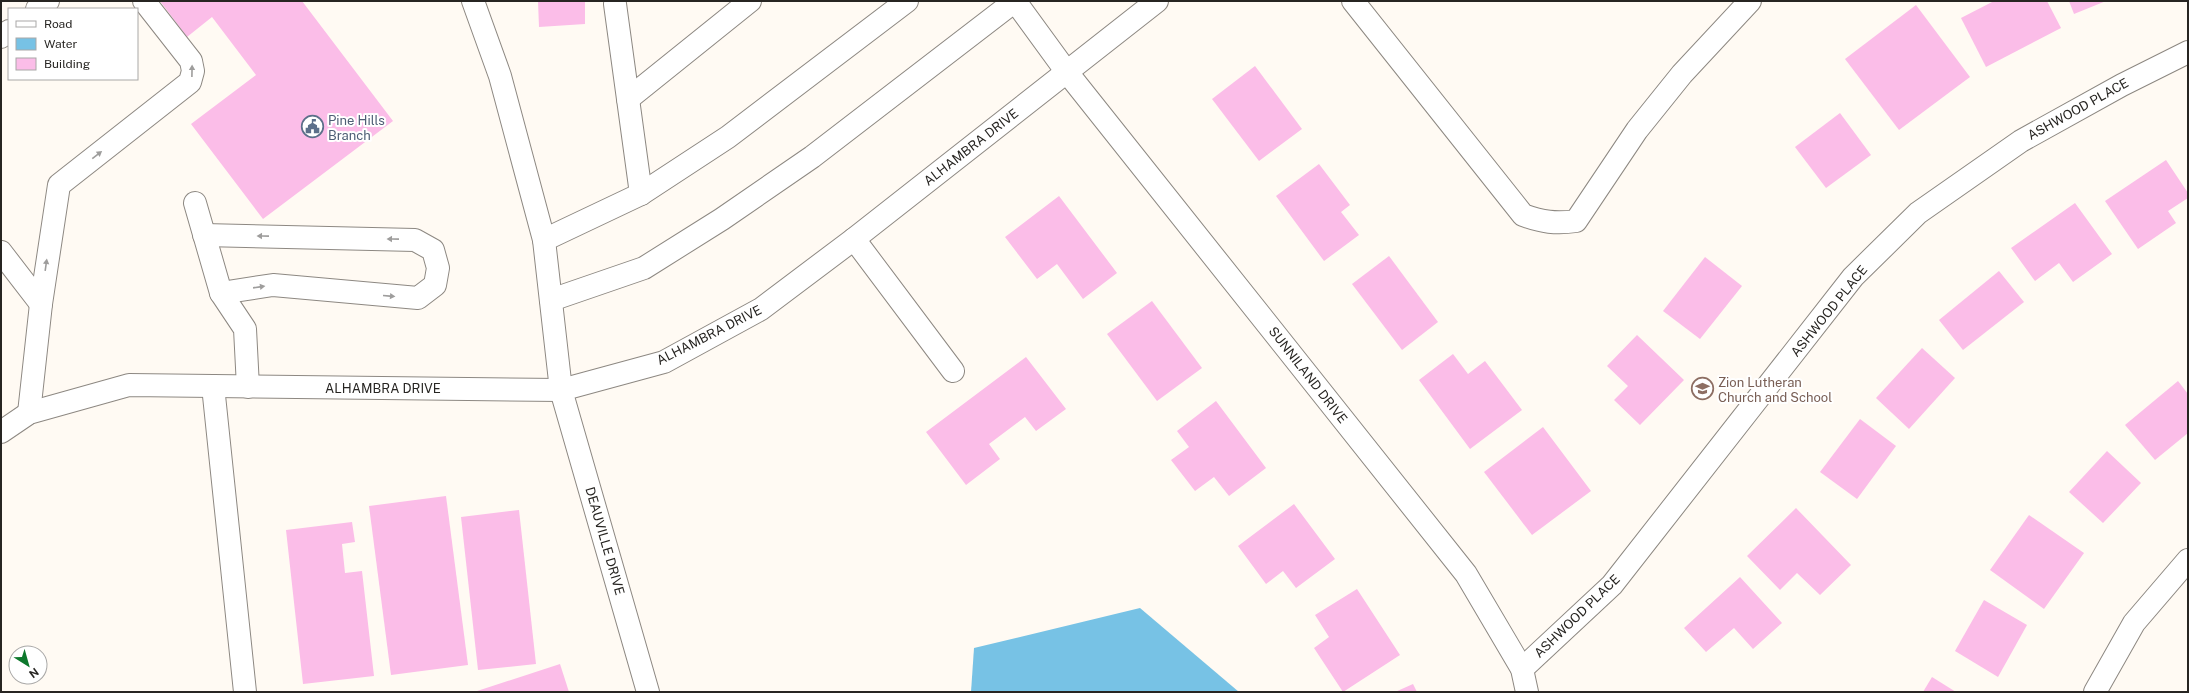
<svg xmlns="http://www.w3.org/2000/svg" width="2189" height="693" font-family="'Public Sans',sans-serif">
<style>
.water{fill:#77c2e5}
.building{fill:#fbbde8}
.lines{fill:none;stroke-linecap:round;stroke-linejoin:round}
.minor-casing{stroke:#8d8882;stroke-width:24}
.minor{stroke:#fff;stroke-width:22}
.oneway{fill:#9e9d9c}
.labels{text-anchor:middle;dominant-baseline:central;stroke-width:4;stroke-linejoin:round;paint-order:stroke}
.street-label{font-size:13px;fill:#272522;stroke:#fff}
.service-label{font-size:13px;fill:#4e5e75;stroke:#fff;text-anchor:start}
.education-label{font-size:13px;fill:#785e54;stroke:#fff;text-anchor:start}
</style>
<rect width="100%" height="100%" fill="#fffaf3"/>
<path class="water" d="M1140 608 1239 692H971L974 648Z"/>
<g class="building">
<path d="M160 1H302L393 121 263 219 191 124 256 75 212 17 187 37Z"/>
<path d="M538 1H585V24L539 27Z"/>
<path d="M1994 1H2047L2061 28 1986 67 1961 18Z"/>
<path d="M2069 1H2106L2074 14Z"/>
<path d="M1916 5 1970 77 1899 130 1845 59Z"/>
<path d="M1255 66 1302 129 1259 161 1212 99Z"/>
<path d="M1840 113 1871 155 1826 188 1795 147Z"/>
<path d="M2166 160 2188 193V198L2168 211 2176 223 2138 249 2105 201Z"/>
<path d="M1319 164 1350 205 1341 212 1359 235 1324 261 1276 196Z"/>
<path d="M1059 196 1117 273 1083 299 1057 264 1037 279 1005 237Z"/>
<path d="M2075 203 2112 254 2073 282 2059 263 2035 281 2011 248Z"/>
<path d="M1389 256 1438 322 1402 350 1352 284Z"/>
<path d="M1705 257 1742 286 1700 339 1663 311Z"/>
<path d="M1999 271 2024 302 1963 350 1939 320Z"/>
<path d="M1152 301 1202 368 1157 401 1107 334Z"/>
<path d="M1637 335 1684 380 1640 425 1614 400 1628 386 1607 366Z"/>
<path d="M1922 348 1955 378 1909 429 1876 398Z"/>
<path d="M1453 354 1468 374 1485 361 1522 410 1470 449 1419 380Z"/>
<path d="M1026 357 1066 409 1036 431 1025 417 989 444 1000 459 966 485 926 432Z"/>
<path d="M2178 381 2188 394V433L2155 460 2125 425Z"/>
<path d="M1216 401 1266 468 1229 496 1214 477 1195 491 1171 460 1189 447 1177 431Z"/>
<path d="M1860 419 1896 446 1857 499 1820 472Z"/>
<path d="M1543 427 1591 491 1532 535 1484 472Z"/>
<path d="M2107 451 2141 483 2103 523 2069 492Z"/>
<path d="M446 496 468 665 391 675 369 506Z"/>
<path d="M1294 504 1335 559 1296 588 1283 571 1266 584 1238 546Z"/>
<path d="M1796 508 1851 565 1820 595 1797 573 1780 590 1747 556Z"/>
<path d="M519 510 536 664 478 670 461 517Z"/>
<path d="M2029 515 2084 553 2044 609 1990 570Z"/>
<path d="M352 522 355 542 342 544 345 573 362 571 374 676 303 684 286 530Z"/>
<path d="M1740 577 1782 623 1753 649 1734 628 1706 652 1684 628Z"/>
<path d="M1357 589 1400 655 1343 692 1314 648 1329 637 1315 615Z"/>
<path d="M1984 600 2027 625 1998 677 1955 651Z"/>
<path d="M560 664 569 692H474Z"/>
<path d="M1932 677 1956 692H1923Z"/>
<path d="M1413 684 1417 692H1395Z"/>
</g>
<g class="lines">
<defs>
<g id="minor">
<path d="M473 1 500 76 544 240 561 390 648 692"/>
<path d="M1015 1 1066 71 1466 574 1522 669 1527 692"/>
<path d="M1353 1 1523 215C1542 222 1556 224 1576 221L1637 130 1682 74 1750 1"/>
<path d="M615 4 641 194"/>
<path d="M37 9 48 1"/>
<path d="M1 37 9 31"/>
<path d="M628 99 750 1"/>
<path d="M195 203 221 293 245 329 248 387"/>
<path d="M204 235 415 240 433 250 438 268 435 285 418 298 273 285 221 293"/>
<path d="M854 239 953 371"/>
<path d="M544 240 641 194 728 137 907 1"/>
<path d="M1 252 41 304"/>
<path d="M551 300 644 268 722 219 812 157 1015 1"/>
<path d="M213 386 245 692"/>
<path d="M29 413 41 304 59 185 190 82 193 71 191 61 144 1"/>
<path d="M1 432 29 413 129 385 561 390 664 362 761 309 854 239 1157 1"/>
<path d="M1522 669 1612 585 1853 277 1918 213 2021 141 2122 85 2188 52"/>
<path d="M2095 692 2134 623 2188 560"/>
</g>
</defs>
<use href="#minor" class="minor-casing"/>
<use href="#minor" class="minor"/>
</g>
<defs><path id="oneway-solid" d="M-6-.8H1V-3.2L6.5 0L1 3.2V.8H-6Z"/></defs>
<g class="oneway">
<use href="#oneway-solid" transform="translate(192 71) rotate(-89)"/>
<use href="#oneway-solid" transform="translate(97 155) rotate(-38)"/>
<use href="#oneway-solid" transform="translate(263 236) rotate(-179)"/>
<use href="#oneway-solid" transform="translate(393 239) rotate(-179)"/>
<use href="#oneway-solid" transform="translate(46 265) rotate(-82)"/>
<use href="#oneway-solid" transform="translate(259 287) rotate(-8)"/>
<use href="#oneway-solid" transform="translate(389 296) rotate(5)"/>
</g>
<defs>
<symbol id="civic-ring" viewBox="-11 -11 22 22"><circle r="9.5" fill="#fff" stroke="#5c6f8a" stroke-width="1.5"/><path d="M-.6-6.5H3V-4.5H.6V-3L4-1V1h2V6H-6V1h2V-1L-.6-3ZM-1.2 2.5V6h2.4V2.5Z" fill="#5c6f8a"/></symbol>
<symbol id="school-ring" viewBox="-11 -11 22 22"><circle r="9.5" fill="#fff" stroke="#8d6e63" stroke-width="1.5"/><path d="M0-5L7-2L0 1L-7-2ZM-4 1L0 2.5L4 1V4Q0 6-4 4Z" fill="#8d6e63"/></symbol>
</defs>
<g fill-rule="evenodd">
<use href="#civic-ring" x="300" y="114" width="25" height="25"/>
<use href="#school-ring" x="1690" y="376" width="25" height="25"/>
</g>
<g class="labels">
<g class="street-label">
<text transform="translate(2078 109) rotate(-29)">ASHWOOD PLACE</text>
<text transform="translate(971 147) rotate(-38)">ALHAMBRA DRIVE</text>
<text transform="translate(1829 311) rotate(-51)">ASHWOOD PLACE</text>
<text transform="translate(709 335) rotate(-27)">ALHAMBRA DRIVE</text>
<text transform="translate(1308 375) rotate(52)">SUNNILAND DRIVE</text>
<text x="383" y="388">ALHAMBRA DRIVE</text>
<text transform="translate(605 541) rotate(74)">DEAUVILLE DRIVE</text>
<text transform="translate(1577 616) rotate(-44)">ASHWOOD PLACE</text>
</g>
<g class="service-label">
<text x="328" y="120">Pine Hills<tspan x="328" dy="15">Branch</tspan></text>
</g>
<g class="education-label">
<text x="1718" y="382">Zion Lutheran<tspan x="1718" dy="15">Church and School</tspan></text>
</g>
</g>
<rect width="2189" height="693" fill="none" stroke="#272522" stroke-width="4"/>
<rect x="8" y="8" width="130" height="72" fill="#ffffff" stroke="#a9a8a7"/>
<rect x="16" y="21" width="20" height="6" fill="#ffffff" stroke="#a9a8a7"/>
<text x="44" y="28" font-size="12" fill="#272522">Road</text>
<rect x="16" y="38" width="20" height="12" fill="#77c2e5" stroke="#a9a8a7"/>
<text x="44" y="48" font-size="12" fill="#272522">Water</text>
<rect x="16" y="58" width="20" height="12" fill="#fbbde8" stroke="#a9a8a7"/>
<text x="44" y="68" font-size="12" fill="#272522">Building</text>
<g transform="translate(28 665) rotate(143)"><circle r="19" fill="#ffffff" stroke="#a9a8a7"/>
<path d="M0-3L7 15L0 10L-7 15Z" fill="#0d782c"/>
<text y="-6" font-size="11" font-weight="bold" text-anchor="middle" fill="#272522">N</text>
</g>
</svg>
